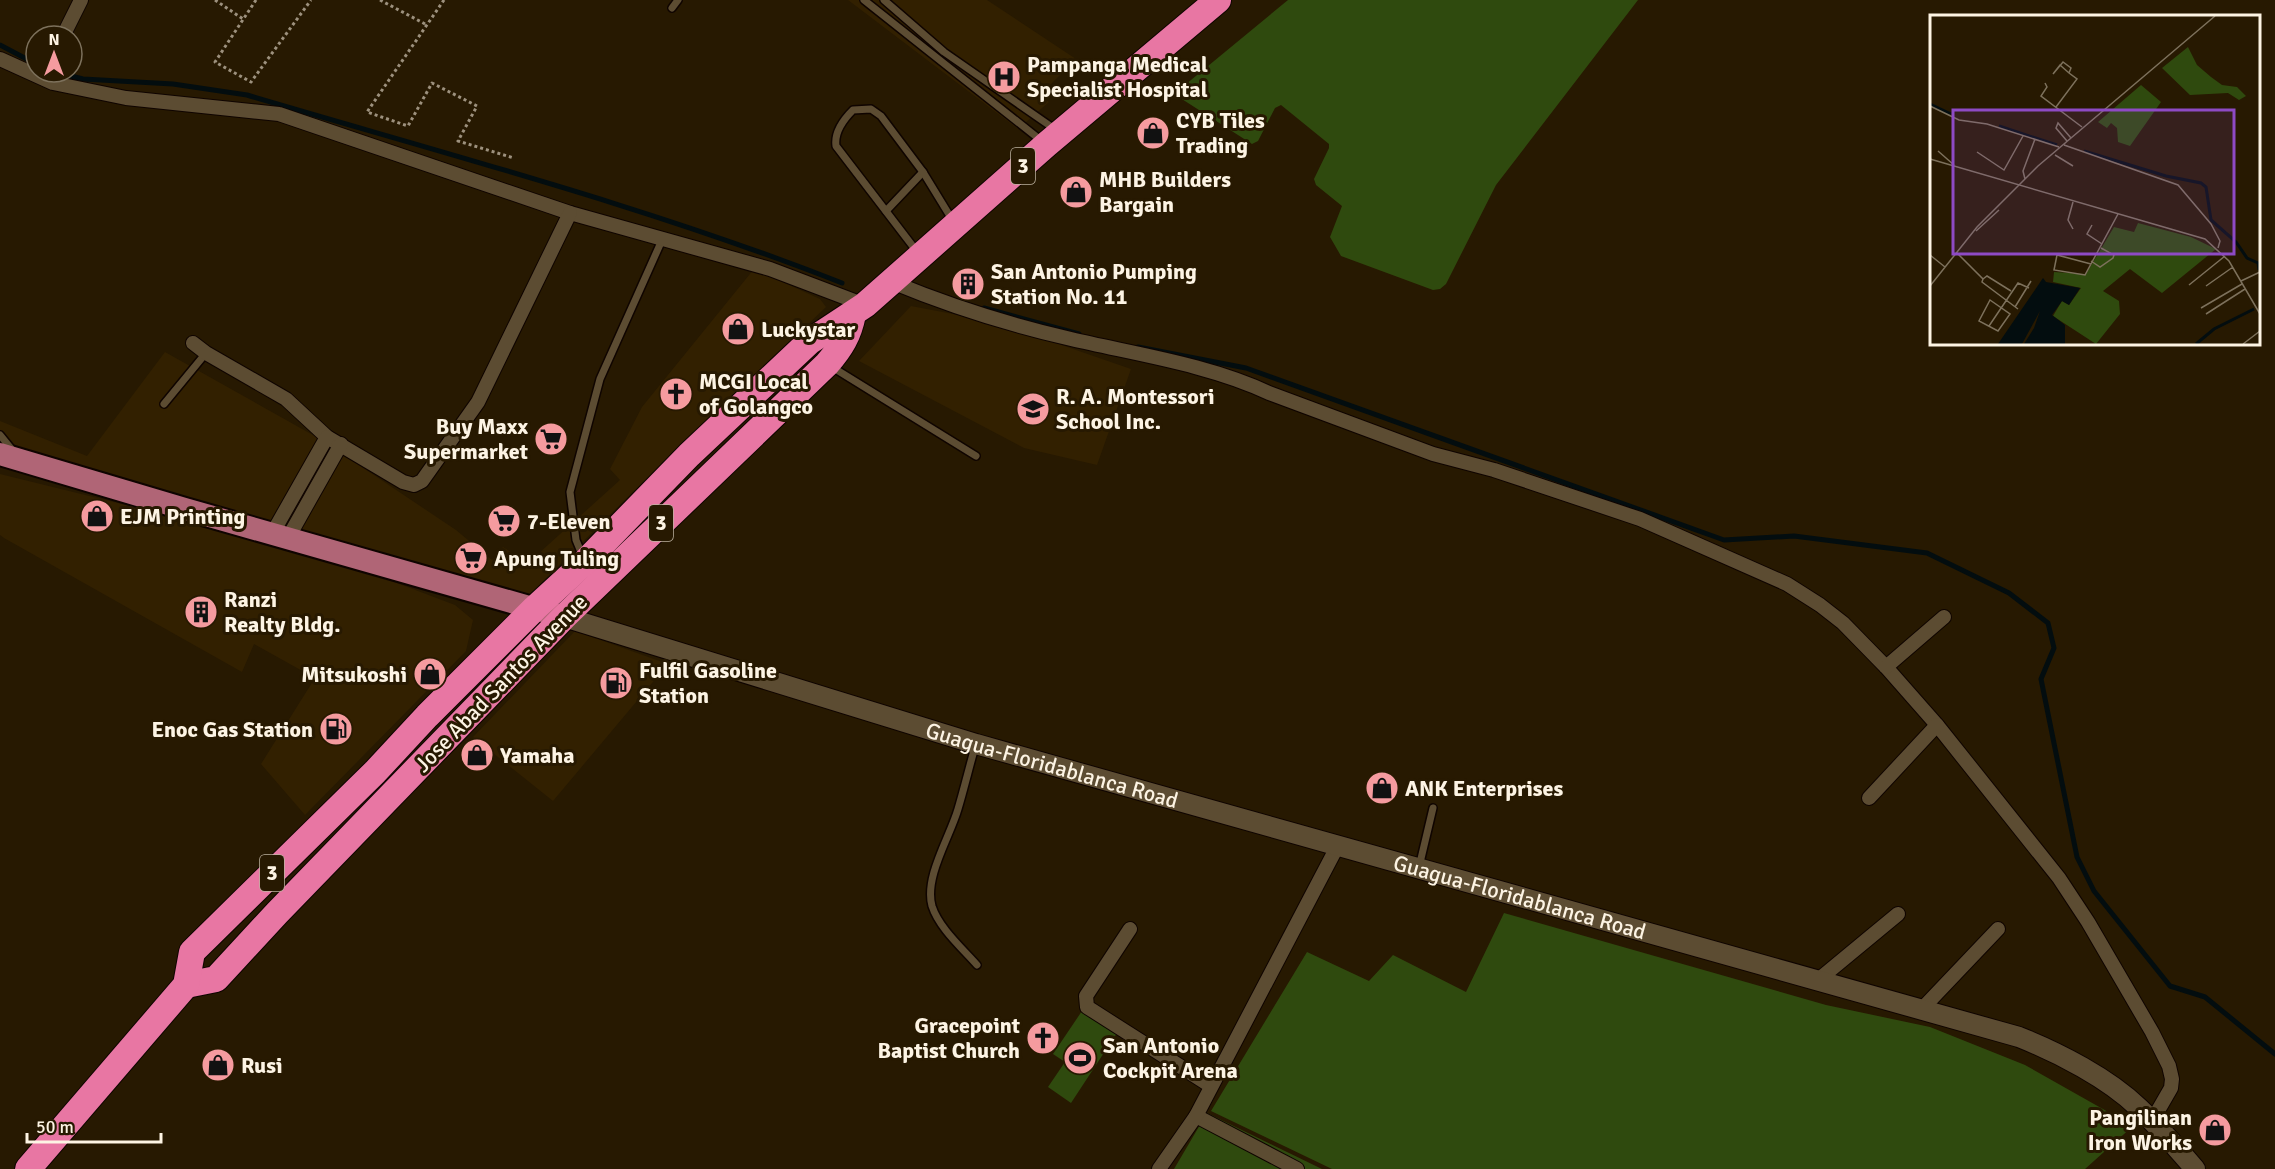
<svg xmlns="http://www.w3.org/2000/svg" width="2275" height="1169" font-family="Signika,sans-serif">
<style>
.built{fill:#322000}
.green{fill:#2f4a0e}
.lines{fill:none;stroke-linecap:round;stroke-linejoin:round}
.stream{stroke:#030d0f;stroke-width:5}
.lane-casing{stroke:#0f0400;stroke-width:10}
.street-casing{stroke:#0f0400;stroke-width:16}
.secondary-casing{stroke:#0f0400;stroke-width:22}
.primary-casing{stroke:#0f0400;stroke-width:26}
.highway-casing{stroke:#0f0400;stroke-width:28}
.path{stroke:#9d917e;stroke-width:3;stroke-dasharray:3 3;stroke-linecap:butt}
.lane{stroke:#5c4c32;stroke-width:7}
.street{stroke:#5c4c32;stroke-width:14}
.secondary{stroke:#5c4c32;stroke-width:20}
.primary{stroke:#b06576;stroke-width:22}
.highway{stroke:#e876a3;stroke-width:26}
.labels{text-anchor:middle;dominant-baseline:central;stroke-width:6;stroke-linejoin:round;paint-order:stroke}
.shield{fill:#271901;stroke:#bdb2a0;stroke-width:1.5}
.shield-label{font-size:21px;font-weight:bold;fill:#fdf4e4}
.poi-label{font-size:22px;font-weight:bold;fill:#fdf4e4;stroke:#271901;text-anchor:start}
.street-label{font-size:22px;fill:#fdf4e4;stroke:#271901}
.inset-river{fill:none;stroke:#030d0f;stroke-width:3}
.inset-road{fill:none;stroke:#7d715c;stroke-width:1.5}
.view{fill:#8e4ac5;fill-opacity:0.15;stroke:#8e4ac5;stroke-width:3}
.inset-edge{fill:none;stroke:#fdf4e4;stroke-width:3}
</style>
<rect width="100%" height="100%" fill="#271901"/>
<g class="built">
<path d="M848 0H987L1076 59 1040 95 1049 102 1018 129Z"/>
<path d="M754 269 820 299 826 307 644 481 523 601 0 450V421L87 456 165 352 320 439 456 530 492 560 503 547 528 563 620 480 610 469 642 407Z"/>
<path d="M911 306 995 322 1131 369 1097 465 1024 448 859 361Z"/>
<path d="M0 474 264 539 344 563 455 605 473 620 466 651 305 815 261 764 315 678 254 644 242 672 4 538 0 535Z"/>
<path d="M575 631 668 664 553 801 473 737Z"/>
</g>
<g class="green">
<path d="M1288 0H1638L1496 185 1446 284 1440 289 1433 290 1341 256 1330 237 1342 206 1316 185 1314 179 1329 148V144L1281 105 1275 108 1258 141 1252 144 1174 94Z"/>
<path d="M1504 913 1826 1005 1930 1027 2025 1065 2133 1126 2085 1169H1332L1211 1111 1307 952 1369 981 1393 955 1466 992Z"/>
<path d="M1084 1008 1119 1030 1071 1103 1048 1087 1065 1062 1053 1054Z"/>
<path d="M1207 1113 1322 1169H1174Z"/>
</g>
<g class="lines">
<g class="stream">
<path d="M0 45 36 64"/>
<path d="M55 72 83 79 173 84 247 95C446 154 649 207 842 283"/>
<path d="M984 308 1079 334"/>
<path d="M1138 347 1246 368 1724 540 1794 536 1927 553 2009 593 2048 623 2054 648 2041 679 2077 857 2094 891 2170 986 2205 997 2275 1054"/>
</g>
<defs>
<g id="lane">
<path d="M864 0 1043 142"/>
<path d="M884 0 944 52 1056 130"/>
<path d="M672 8 678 0"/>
<path d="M886 211 923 172"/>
<path d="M918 253 836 146C834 132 844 119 853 110L871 109 881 116 923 172 953 221"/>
<path d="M832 367 976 456"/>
<path d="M164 404 206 353"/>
<path d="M0 435 13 451"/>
<path d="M583 557 576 540 570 492 600 379 662 240"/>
<path d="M975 747C969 768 964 789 958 809 950 837 924 877 932 906 939 928 962 948 977 965"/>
<path d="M1419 867 1433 808"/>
</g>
<g id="street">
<path d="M63 36 81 0"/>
<path d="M0 59 53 83 126 98 279 114 570 213 770 269 865 305"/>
<path d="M892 282C950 306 1010 325 1071 339 1135 354 1210 365 1269 393L1433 454 1494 470 1640 519 1787 584 1820 605 1843 623 1886 667 1937 725 2059 878 2088 922 2152 1032 2169 1066 2172 1079 2171 1088 2152 1121"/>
<path d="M193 343 206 353 286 399 327 437 403 482 414 485 422 481 478 402 570 213"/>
<path d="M272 534 327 437"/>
<path d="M288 538 341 444"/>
<path d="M1886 667 1944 617"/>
<path d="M1869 798 1937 725"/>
<path d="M1130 929 1086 996 1087 1007 1211 1086"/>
<path d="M1817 981 1898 914"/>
<path d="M1920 1011 1998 929"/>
<path d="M1196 1116 1297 1169"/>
<path d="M1159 1169 1196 1116 1337 847"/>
</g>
<g id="secondary">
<path id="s1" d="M564 617 976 744 2019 1037C2059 1053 2108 1078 2139 1108 2159 1127 2177 1148 2195 1169"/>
</g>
<path id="primary" d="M0 454 185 509 564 617"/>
<g id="highway">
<path d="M186 985 216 979 277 913 564 617 827 364C841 348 849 335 853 314"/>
<path d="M28 1169 186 985 192 952 375 772 427 716 535 608 585 562 689 455 809 342 865 305 1047 144 1218 0"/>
</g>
</defs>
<use href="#lane" class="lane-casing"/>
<use href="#street" class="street-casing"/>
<use href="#secondary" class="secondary-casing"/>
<use href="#primary" class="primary-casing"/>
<use href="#highway" class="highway-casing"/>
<g class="path">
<path d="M215 0 243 19"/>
<path d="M256 0 215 62 251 82 311 0"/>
<path d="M380 0 427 25"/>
<path d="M444 0 367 112 408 126 432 83 477 106 458 141 514 158"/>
</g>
<use href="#lane" class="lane"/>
<use href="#street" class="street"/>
<use href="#secondary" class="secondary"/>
<use href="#primary" class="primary"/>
<use href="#highway" class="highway"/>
</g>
<defs>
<symbol id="hospital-disc" viewBox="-11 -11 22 22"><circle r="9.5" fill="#f59b9f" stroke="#271901"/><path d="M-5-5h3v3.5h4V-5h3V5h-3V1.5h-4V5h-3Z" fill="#111"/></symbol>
<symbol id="shop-disc" viewBox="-11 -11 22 22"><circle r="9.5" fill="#f59b9f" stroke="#271901"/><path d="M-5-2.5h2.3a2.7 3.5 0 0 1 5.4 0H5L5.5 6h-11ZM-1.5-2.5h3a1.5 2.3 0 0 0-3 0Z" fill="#111"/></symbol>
<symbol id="building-disc" viewBox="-11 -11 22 22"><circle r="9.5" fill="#f59b9f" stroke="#271901"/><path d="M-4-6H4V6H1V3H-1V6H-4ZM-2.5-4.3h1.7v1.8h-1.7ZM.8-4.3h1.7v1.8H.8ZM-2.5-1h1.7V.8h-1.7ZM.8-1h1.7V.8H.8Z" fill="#111"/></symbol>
<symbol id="church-disc" viewBox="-11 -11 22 22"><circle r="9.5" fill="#f59b9f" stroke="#271901"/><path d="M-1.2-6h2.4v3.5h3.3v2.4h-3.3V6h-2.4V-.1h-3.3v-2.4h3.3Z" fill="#111"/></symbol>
<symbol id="school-disc" viewBox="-11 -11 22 22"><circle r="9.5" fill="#f59b9f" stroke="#271901"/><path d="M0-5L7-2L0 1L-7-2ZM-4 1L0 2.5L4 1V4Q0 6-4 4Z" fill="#111"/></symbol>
<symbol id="supermarket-disc" viewBox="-11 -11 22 22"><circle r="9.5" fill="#f59b9f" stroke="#271901"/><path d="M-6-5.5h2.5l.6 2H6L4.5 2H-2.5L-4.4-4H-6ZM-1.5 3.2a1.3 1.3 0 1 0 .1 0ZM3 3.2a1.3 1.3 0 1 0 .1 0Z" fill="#111"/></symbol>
<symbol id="fuel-disc" viewBox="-11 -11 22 22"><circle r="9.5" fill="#f59b9f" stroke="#271901"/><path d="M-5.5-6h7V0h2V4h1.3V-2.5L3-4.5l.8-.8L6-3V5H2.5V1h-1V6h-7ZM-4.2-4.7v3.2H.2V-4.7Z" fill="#111"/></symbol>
<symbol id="stadium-disc" viewBox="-11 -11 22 22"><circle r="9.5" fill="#f59b9f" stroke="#271901"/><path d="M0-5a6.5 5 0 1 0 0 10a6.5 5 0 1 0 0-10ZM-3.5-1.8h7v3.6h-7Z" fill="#111"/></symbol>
</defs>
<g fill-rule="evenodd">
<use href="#hospital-disc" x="985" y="58" width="38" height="38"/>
<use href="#shop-disc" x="1134" y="114" width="38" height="38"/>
<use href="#shop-disc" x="1057" y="173" width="38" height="38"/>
<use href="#building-disc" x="949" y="265" width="38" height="38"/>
<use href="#shop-disc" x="719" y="310" width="38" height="38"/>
<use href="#church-disc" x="657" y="375" width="38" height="38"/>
<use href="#school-disc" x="1014" y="390" width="38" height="38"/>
<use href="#supermarket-disc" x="532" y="420" width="38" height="38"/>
<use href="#shop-disc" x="78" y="497" width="38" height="38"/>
<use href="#supermarket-disc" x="485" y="502" width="38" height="38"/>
<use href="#supermarket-disc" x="452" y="539" width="38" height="38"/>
<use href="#building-disc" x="182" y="593" width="38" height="38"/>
<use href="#shop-disc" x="411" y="655" width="38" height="38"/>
<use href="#fuel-disc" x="597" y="664" width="38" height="38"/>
<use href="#fuel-disc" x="317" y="710" width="38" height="38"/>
<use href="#shop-disc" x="458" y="736" width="38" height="38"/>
<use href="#shop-disc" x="1363" y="769" width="38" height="38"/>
<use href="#church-disc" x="1024" y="1019" width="38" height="38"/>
<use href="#stadium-disc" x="1061" y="1039" width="38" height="38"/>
<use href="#shop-disc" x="199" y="1046" width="38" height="38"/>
<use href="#shop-disc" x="2196" y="1111" width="38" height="38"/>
</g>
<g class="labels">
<g class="shield">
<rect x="1011" y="148" width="24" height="36" rx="4.5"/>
<rect x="649" y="505" width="24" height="36" rx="4.5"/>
<rect x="260" y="855" width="24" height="36" rx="4.5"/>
</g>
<g class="shield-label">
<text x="1023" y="166">3</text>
<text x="661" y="523">3</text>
<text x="272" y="873">3</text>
</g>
<g class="poi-label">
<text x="1027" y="64">Pampanga Medical<tspan x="1027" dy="25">Specialist Hospital</tspan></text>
<text x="1176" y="120">CYB Tiles<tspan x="1176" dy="25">Trading</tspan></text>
<text x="1099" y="179">MHB Builders<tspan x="1099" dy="25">Bargain</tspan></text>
<text x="991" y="271">San Antonio Pumping<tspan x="991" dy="25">Station No. 11</tspan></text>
<text x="761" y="329">Luckystar</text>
<text x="699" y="381">MCGI Local<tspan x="699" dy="25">of Golangco</tspan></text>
<text x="1056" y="396">R. A. Montessori<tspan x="1056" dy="25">School Inc.</tspan></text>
<text x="528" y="426" text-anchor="end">Buy Maxx<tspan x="528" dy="25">Supermarket</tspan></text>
<text x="120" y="516">EJM Printing</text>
<text x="527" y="521">7-Eleven</text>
<text x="494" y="558">Apung Tuling</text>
<text x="224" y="599">Ranzi<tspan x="224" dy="25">Realty Bldg.</tspan></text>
<text x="639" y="670">Fulfil Gasoline<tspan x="639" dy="25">Station</tspan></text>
<text x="407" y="674" text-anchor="end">Mitsukoshi</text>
<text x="313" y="729" text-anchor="end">Enoc Gas Station</text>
<text x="500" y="755">Yamaha</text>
<text x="1405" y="788">ANK Enterprises</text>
<text x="1020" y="1025" text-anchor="end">Gracepoint<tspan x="1020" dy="25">Baptist Church</tspan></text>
<text x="1103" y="1045">San Antonio<tspan x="1103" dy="25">Cockpit Arena</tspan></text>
<text x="241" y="1065">Rusi</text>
<text x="2192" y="1117" text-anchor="end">Pangilinan<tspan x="2192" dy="25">Iron Works</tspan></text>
</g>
<g class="street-label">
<text transform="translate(501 683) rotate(-46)">Jose Abad Santos Avenue</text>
<text stroke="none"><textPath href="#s1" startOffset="510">Guagua-Floridablanca Road</textPath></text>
<text stroke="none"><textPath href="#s1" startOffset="996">Guagua-Floridablanca Road</textPath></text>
</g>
</g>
<g transform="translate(1930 15)">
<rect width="330" height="330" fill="#271901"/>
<path d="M258 32 267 50 281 62 292 70 307 72 316 81 309 85 298 78 260 80 232 53ZM211 70 231 87 200 131 188 127 187 113 181 108 177 113 168 107ZM208 208 261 222 286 234 232 278 200 254 173 276 189 286 190 299 166 329 123 301 132 286 139 290 151 273 123 267 124 257 156 259 184 212 204 217Z" fill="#2f4a0e"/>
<path d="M113 263 116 267 150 273 139 290 132 286 122 300 135 310V329H94L104 313 110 296 92 329H68Z" fill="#030d0f"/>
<path class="inset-river" d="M0 89 21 99M69 111 127 130M154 136 236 161 271 168 276 172 281 205 306 227 317 243 328 248 329 255M266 329 284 314 324 294"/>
<path class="inset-road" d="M115 68 117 72 111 81 152 112M0 91 29 105 57 109 129 132M126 92 147 64 139 58 130 50 123 59 133 47 141 53 139 58M137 126 126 113 128 108 141 123M134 130 248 170 281 209 290 226 288 233M8 136 24 150M47 137 74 155 93 121M125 140 143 151M0 144 275 224 299 246 330 299M95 164 93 156 105 124M143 187 138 205 143 214M162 210 157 219 172 229M46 216 69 195M27 238 53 264 52 267 88 294M0 240 15 252M161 246 170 252 183 243 184 240 171 233M161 249 127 240 124 255 155 260 188 199M53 264 57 261 81 276M311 266 330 257M259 270 295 241M0 271 47 212 108 151 285 1M276 271 303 252M60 285 80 299 68 316 49 306ZM85 292 101 266M271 293 312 269M276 299 315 274M59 311 88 268 99 273M313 329 330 316"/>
<path class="view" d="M23 95H304V239H23Z"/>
<rect width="330" height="330" class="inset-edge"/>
</g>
<g transform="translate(54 54)"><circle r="28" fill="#271901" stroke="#7d715c" stroke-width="1.5"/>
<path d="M0-4.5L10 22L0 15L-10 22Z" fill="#f59b9f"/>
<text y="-9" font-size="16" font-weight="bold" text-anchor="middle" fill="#fdf4e4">N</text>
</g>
<path d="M27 1133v9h134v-9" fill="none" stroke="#fdf4e4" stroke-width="3"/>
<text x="36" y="1133" font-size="18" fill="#fdf4e4" stroke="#271901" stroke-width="4.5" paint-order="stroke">50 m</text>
</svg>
